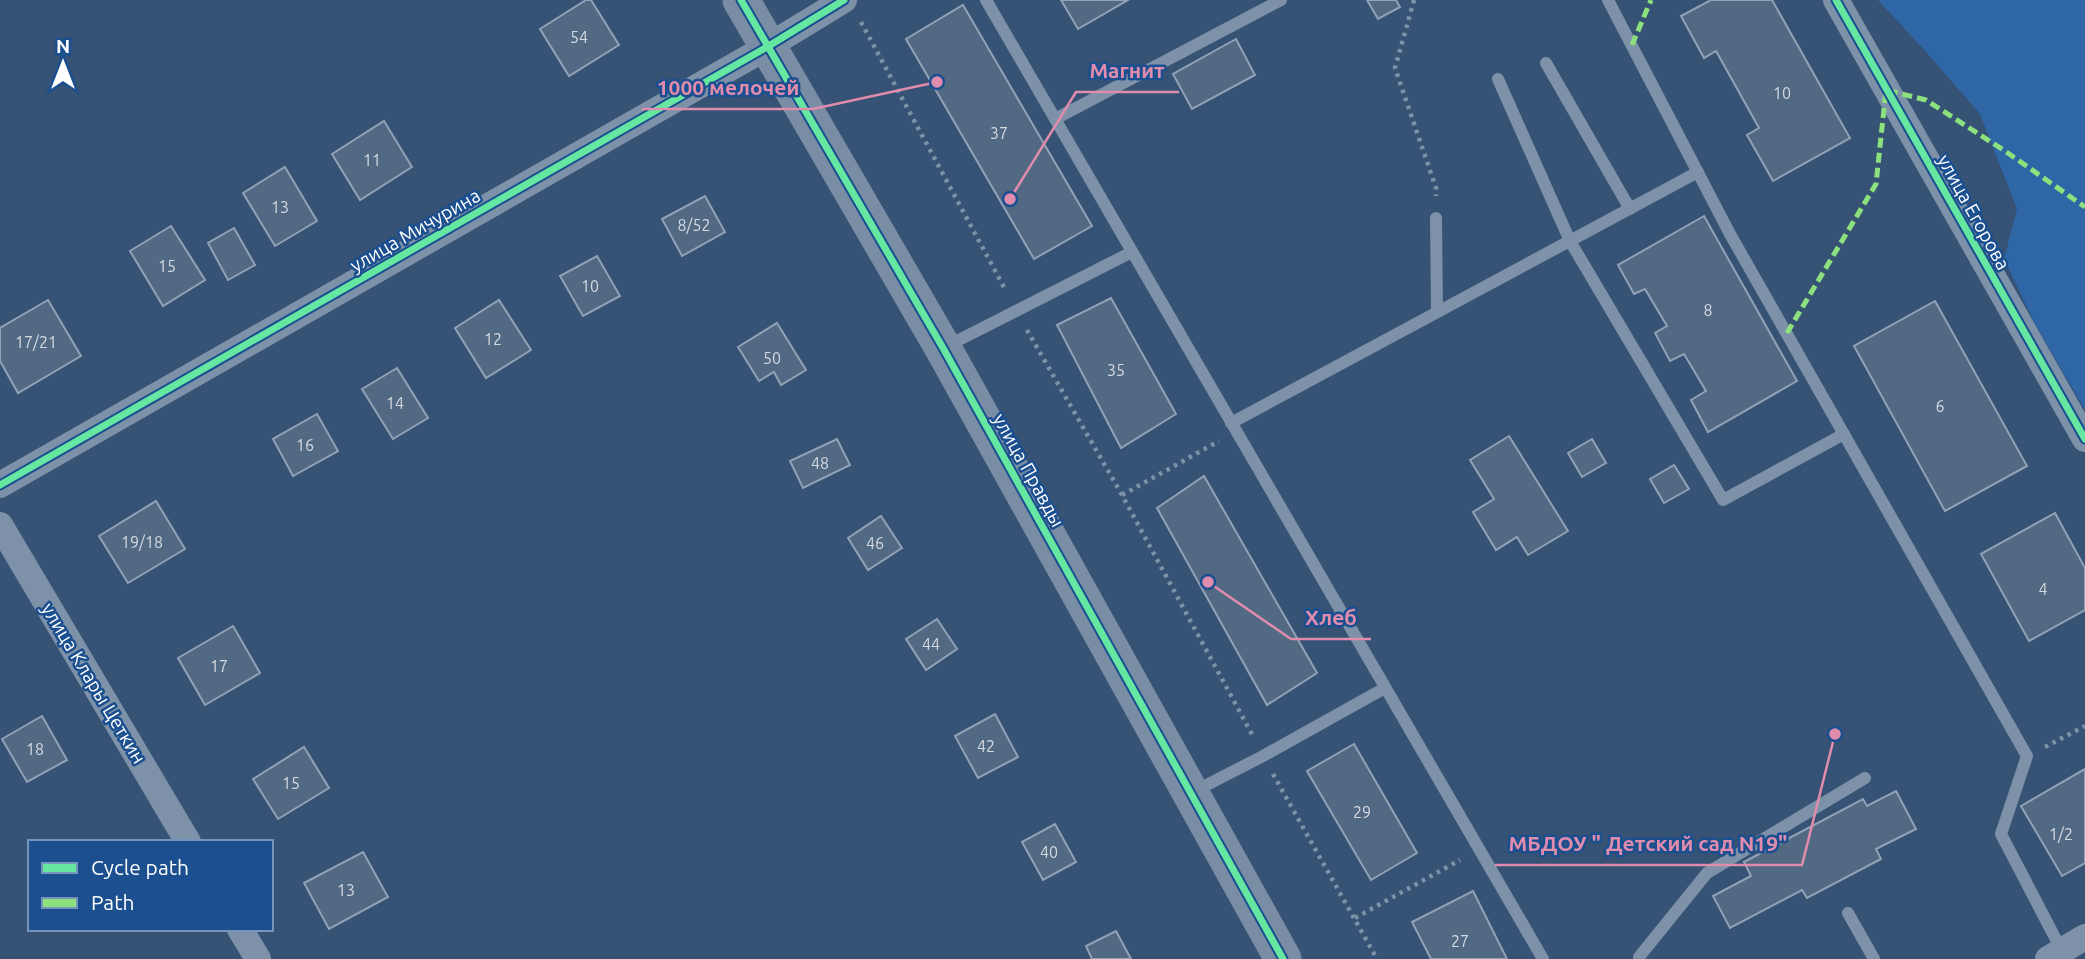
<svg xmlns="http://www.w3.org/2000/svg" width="2085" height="959" font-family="Ubuntu,sans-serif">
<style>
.green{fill:#2f66a5}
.building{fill:#526984;stroke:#92a2b6;stroke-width:2}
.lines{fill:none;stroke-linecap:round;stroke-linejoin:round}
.path{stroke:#7d92a8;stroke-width:4.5;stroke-dasharray:3.5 5;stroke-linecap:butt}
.lane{stroke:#7d92a8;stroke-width:12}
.street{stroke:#7d92a8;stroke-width:26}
.secondary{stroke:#798da4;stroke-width:37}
.quiet{stroke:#8de07e;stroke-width:5;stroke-dasharray:10 5;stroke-linecap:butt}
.cycleway-casing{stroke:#1b4f8f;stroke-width:11}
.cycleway{stroke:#66e7a1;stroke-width:7}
.labels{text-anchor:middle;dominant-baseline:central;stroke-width:5;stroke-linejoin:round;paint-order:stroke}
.number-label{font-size:16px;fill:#d4dae0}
.street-label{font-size:19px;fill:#fff;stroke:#1b4f8f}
.leader{fill:none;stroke:#e08cad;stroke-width:2.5}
.callout-dot{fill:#e08cad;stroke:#1b4f8f;stroke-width:2.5}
.callout-label{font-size:21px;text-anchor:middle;font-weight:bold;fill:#e08cad;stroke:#1b4f8f;stroke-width:5;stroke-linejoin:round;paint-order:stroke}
</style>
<rect width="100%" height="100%" fill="#365274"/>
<path class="green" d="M1878 0H2085V410L2035 324 2004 259 2017 209 1980 114 1928 54Z"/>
<g class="building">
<path d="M586 0H591L619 45 569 76 540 29Z"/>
<path d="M1061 0H1128L1078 29Z"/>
<path d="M1367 0H1396L1400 7 1378 19Z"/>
<path d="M1711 0H1772L1850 138 1773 181 1747 135 1759 128 1716 51 1704 58 1681 16Z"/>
<path d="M963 5 1092 226 1034 259 906 39Z"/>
<path d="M1236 39 1255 75 1192 109 1173 74Z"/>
<path d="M384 121 412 167 360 200 332 154Z"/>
<path d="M285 167 317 221 275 246 243 193Z"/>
<path d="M705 196 725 232 682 256 662 219Z"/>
<path d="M1704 216 1797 381 1708 432 1691 400 1706 391 1684 354 1670 361 1655 333 1667 326 1645 289 1634 294 1618 265Z"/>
<path d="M171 226 205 280 163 306 130 251Z"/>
<path d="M234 228 255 265 228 280 208 243Z"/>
<path d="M597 256 620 296 583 316 560 276Z"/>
<path d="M1111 298 1176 414 1121 448 1057 325Z"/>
<path d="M48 300 81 356 18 393 0 361V328Z"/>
<path d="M499 300 531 350 486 378 455 328Z"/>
<path d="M1935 301 2027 466 1945 511 1854 346Z"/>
<path d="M777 323 806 370 781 385 774 372 759 381 738 347Z"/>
<path d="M397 368 428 418 393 439 362 389Z"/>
<path d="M317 414 338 451 293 476 273 439Z"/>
<path d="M1509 436 1568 531 1528 555 1517 537 1496 550 1473 512 1494 499 1470 460Z"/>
<path d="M837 439 850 465 803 488 790 461Z"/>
<path d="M1592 439 1606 463 1582 477 1568 453Z"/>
<path d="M1674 465 1689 489 1664 503 1650 479Z"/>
<path d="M1204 476 1317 673 1267 705 1157 508Z"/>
<path d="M156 501 185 549 128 583 99 536Z"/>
<path d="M2055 513 2085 568V610L2029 641 1981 554Z"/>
<path d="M881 516 902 548 868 570 848 538Z"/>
<path d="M937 619 957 649 926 670 906 639Z"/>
<path d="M233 626 260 673 205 705 178 658Z"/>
<path d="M995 714 1018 757 978 778 955 736Z"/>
<path d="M42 716 67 760 27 782 2 739Z"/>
<path d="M1354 744 1417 853 1371 880 1307 771Z"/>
<path d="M304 747 329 788 278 819 253 779Z"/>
<path d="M2085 769V863L2062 876 2021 806Z"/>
<path d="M1896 791 1916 829 1876 849 1881 859 1807 898 1802 890 1730 928 1713 896 1751 876 1744 862 1863 799 1867 806Z"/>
<path d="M1055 824 1076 862 1043 880 1022 842Z"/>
<path d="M363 852 388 897 329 929 304 883Z"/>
<path d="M1473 891 1507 959H1431L1412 922Z"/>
<path d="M1116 931 1131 959H1092L1086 946Z"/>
</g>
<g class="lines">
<g class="path">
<path d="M1414 0 1395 68 1436 188V196"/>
<path d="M861 22 1006 291"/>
<path d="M1027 330 1122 495 1254 738"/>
<path d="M1122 495 1219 441"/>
<path d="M2045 747 2085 726"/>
<path d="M1273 774 1377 959"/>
<path d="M1355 918 1460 860"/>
</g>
<g class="lane">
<path d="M986 0 1543 959"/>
<path d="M1608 0 1730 234 2027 756 2001 834 2062 951"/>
<path d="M1546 63 1630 209"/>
<path d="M1498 79 1570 241 1723 500 1844 434"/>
<path d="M1055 119 1281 0"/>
<path d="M1436 218 1437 312"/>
<path d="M945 347 1132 252"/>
<path d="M1231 423 1698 172"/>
<path d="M1195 791 1263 756 1385 688"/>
<path d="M1848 913 1874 959"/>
<path d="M1639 957 1707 873 1865 778"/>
</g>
<g class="street">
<path d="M1836 0 2085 439"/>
<path d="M0 485 767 47 844 0"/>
<path d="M0 525 188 842"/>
<path d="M240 929 258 959"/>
<path d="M2048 959 2085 937"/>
</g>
<path class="secondary" d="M741 0 943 348 1283 959"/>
<g class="quiet">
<path d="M1632 45 1651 0"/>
<path d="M1787 333 1876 184 1886 90 1926 100 2005 151 2085 207"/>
</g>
<defs>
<g id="cycleway">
<path d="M741 0 943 348 1283 959"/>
<path d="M1836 0 2085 439"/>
<path d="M0 485 767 47 844 0"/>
</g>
</defs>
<use href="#cycleway" class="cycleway-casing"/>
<use href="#cycleway" class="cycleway"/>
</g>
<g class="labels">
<g class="number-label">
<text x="579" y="37">54</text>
<text x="1782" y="93">10</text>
<text x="999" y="133">37</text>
<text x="372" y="160">11</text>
<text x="280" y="207">13</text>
<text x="694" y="225">8/52</text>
<text x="167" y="266">15</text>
<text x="590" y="286">10</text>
<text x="1708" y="310">8</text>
<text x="493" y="339">12</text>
<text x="36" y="342">17/21</text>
<text x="772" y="358">50</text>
<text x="1116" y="370">35</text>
<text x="395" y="403">14</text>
<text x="1940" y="406">6</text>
<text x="305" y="445">16</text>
<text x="820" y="463">48</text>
<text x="142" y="542">19/18</text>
<text x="875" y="543">46</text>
<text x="2043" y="589">4</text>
<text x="931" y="644">44</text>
<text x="219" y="666">17</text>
<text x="986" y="746">42</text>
<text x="35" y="749">18</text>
<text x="291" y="783">15</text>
<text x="1362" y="812">29</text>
<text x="2061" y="834">1/2</text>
<text x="1049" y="852">40</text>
<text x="346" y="890">13</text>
<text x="1460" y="941">27</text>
</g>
<g class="street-label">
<text transform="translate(1974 212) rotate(61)">улица Егорова</text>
<text transform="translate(415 230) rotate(-30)">улица Мичурина</text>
<text transform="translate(1029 470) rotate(61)">улица Правды</text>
<text transform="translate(94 683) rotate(59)">улица Клары Цеткин</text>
</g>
</g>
<path class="leader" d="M1010 199L1076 92H1179M937 82L813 109H642M1208 582L1291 639H1371M1835 734L1802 865H1495"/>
<g class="callout-dot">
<circle cx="1010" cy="199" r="7"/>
<circle cx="937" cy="82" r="7"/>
<circle cx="1208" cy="582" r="7"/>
<circle cx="1835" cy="734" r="7"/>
</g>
<g class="callout-label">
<text x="1127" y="78">Магнит</text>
<text x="728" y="95">1000 мелочей</text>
<text x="1331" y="625">Хлеб</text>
<text x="1648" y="851">МБДОУ " Детский сад N19"</text>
</g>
<rect x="28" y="840" width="245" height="91" fill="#1b4f8f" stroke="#7695bc" stroke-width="2"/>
<rect x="42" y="863" width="35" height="10" fill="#66e7a1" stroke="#7695bc" stroke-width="2"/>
<text x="91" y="875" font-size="21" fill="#ffffff">Cycle path</text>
<rect x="42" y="898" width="35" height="10" fill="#8de07e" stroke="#7695bc" stroke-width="2"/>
<text x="91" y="910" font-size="21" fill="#ffffff">Path</text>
<g transform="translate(63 63)" stroke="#1b4f8f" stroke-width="5" paint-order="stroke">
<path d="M0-5L12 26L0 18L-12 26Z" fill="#ffffff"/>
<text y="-10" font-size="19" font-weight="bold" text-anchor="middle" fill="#ffffff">N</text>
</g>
</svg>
